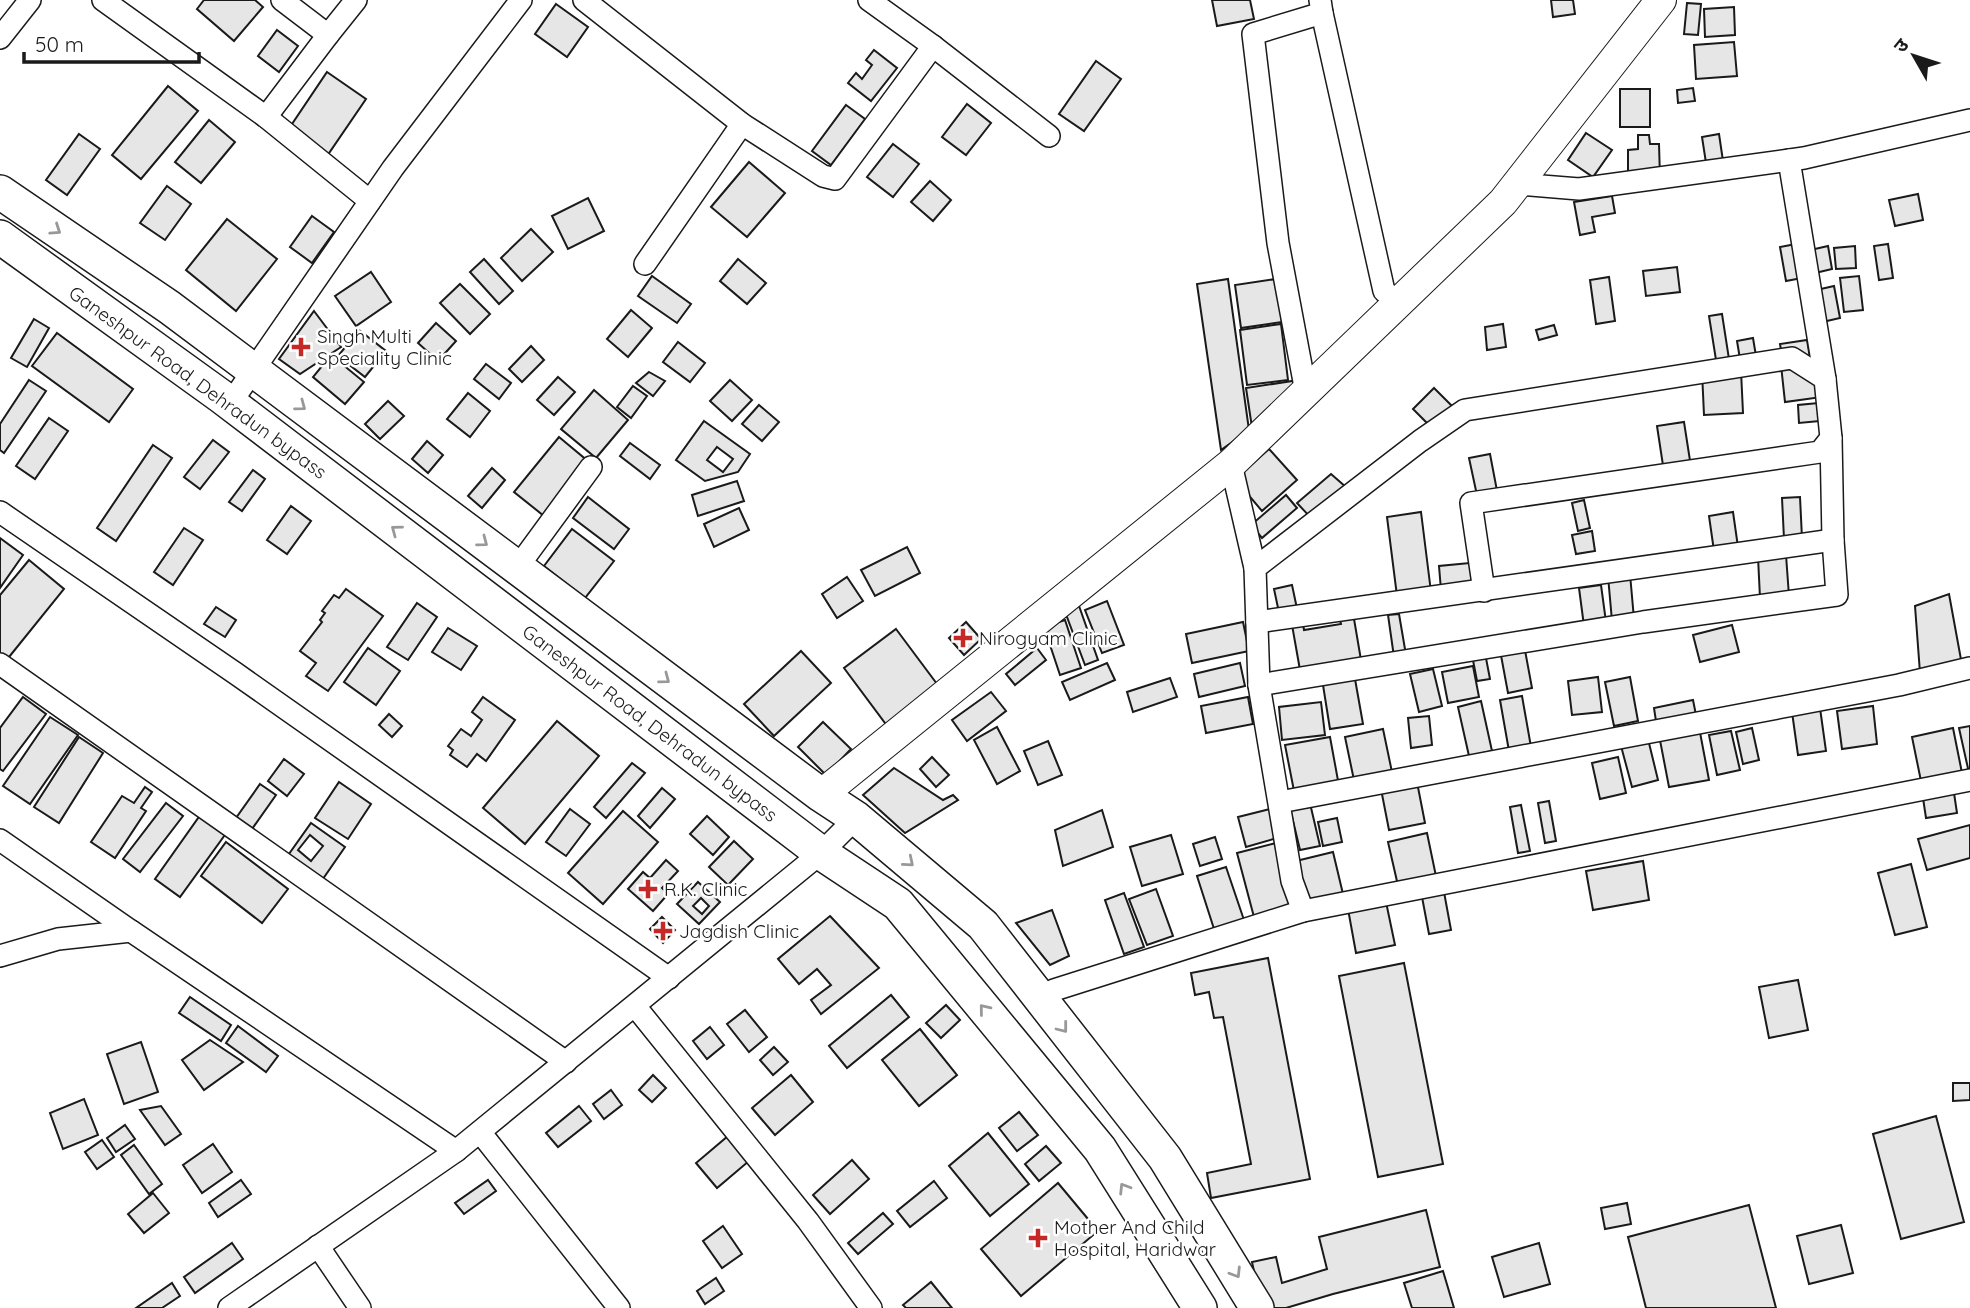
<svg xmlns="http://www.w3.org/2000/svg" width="1970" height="1308" font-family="Quicksand,'Noto Sans Devanagari',sans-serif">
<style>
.building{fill:#e6e6e6;stroke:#1a1a1a;stroke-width:2;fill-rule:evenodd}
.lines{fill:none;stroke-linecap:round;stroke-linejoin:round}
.street-casing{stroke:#1a1a1a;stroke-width:24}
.secondary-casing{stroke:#1a1a1a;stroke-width:32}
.primary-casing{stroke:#1a1a1a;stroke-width:36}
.street{stroke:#fff;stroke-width:21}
.secondary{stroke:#fff;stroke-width:30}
.primary{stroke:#fff;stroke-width:33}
.oneway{stroke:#989898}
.poi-dot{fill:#c62828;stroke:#fff;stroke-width:2.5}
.labels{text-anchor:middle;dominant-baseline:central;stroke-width:5;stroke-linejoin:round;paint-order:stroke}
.poi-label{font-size:19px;fill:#1a1a1a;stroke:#fff;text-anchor:start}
.street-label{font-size:19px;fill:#1a1a1a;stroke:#fff}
</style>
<rect width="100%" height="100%" fill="#fff"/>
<g class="building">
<path d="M204 0H255L263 7 234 41 197 9Z"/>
<path d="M1212 0H1250L1254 19 1217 26Z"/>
<path d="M1551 0H1573L1575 14 1553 17Z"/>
<path d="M1687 3 1701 4 1698 35 1684 34Z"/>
<path d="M556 4 588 27 567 57 535 34Z"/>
<path d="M1734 7 1735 35 1705 37 1704 9Z"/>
<path d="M277 30 298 46 279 72 258 56Z"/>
<path d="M1734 42 1737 76 1696 79 1694 45Z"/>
<path d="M874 50 897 68 871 101 848 83 856 73 862 79 872 65 866 60Z"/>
<path d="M1096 61 1121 79 1084 131 1059 114Z"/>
<path d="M327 72 366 99 327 156 288 130Z"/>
<path d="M168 86 198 111 141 179 112 155Z"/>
<path d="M1693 88 1695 101 1678 103 1677 90Z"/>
<rect x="1620" y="89" width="30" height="38"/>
<path d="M967 104 991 123 966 155 942 137Z"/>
<path d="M846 105 865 119 831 165 812 151Z"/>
<path d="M209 120 235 142 201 183 175 162Z"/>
<path d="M1586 133 1612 150 1593 177 1568 160Z"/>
<path d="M79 134 100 149 67 195 46 180Z"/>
<path d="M1719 134 1723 161 1706 163 1702 137Z"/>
<path d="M1638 135H1649L1650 144H1659L1660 178 1628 179V150L1638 149Z"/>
<path d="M893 144 919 164 893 197 867 177Z"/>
<path d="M749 162 785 193 747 237 711 207Z"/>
<path d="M930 181 951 200 933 221 911 202Z"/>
<path d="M167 186 191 204 165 240 140 223Z"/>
<path d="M1918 194 1923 220 1895 226 1889 200Z"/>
<path d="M1612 196 1615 213 1592 217 1595 232 1580 235 1574 202Z"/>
<path d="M588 198 604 231 568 249 552 216Z"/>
<path d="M312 216 334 232 312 263 290 247Z"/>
<path d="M227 219 277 259 236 311 186 270Z"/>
<path d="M531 229 553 252 522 281 501 258Z"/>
<path d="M1796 244 1802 278 1786 281 1780 247Z"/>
<path d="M1888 244 1893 278 1879 280 1874 246Z"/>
<path d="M1828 246 1832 269 1811 274 1806 251Z"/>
<path d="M1855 246 1856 268 1836 269 1834 248Z"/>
<path d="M484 259 513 291 499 304 470 272Z"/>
<path d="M738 259 766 283 747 304 720 281Z"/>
<path d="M1677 267 1680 292 1646 296 1643 271Z"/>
<path d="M371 272 391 302 356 326 335 296Z"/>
<path d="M652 276 691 304 677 323 638 296Z"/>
<path d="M1859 276 1863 310 1844 312 1840 278Z"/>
<path d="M1609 277 1615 321 1596 324 1590 280Z"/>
<path d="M1228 279 1249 430 1221 450 1197 284Z"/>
<path d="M1276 279 1282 322 1241 328 1235 285Z"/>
<path d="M460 284 490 314 470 334 440 303Z"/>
<path d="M1834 286 1840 318 1818 323 1812 291Z"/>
<path d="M631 310 652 328 628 357 607 339Z"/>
<path d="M314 311 341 347 300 374 279 359Z"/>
<path d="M1722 314 1729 359 1716 360 1709 316Z"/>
<path d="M34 319 49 328 27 367 11 358Z"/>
<path d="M436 323 456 341 438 361 418 343Z"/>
<path d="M1281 324 1288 380 1247 385 1240 330Z"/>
<path d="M1503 324 1506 347 1487 350 1485 327Z"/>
<path d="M1554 325 1557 335 1539 340 1536 330Z"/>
<path d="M359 330 386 351 365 377 338 356Z"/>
<path d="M57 333 133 389 109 422 32 366Z"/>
<path d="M1753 338 1756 356 1740 359 1737 341Z"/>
<path d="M1807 340 1810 358 1783 362 1780 344Z"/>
<path d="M678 342 705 363 690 382 663 362Z"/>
<path d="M531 346 544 360 522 382 509 369Z"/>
<path d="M331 355 364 382 345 404 313 377Z"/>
<path d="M1818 360 1822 397 1785 402 1781 365Z"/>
<path d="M486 364 511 383 499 399 474 379Z"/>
<path d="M1741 371 1743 413 1704 415 1702 372Z"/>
<path d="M649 372 665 381 653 396 636 383Z"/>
<path d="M558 377 575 392 554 415 537 400Z"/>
<path d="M29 380 46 391 4 453 0 450V424Z"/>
<path d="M730 380 752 400 732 421 710 401Z"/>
<path d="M1299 380 1253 434 1246 388Z"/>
<path d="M633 386 647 396 631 418 617 407Z"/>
<path d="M1434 388 1456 410 1434 430 1413 409Z"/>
<path d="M594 390 628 420 596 458 561 429Z"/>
<path d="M468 393 490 411 470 437 447 419Z"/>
<path d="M388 401 404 416 380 439 365 424Z"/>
<path d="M1829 402 1830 420 1799 423 1798 405Z"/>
<path d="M759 405 779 422 762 441 742 424Z"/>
<path d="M49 418 68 431 35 479 16 466Z"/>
<path d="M704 421 750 454 738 472 705 481 676 460ZM717 447 733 459 723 472 707 460Z"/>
<path d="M1684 422 1691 467 1664 472 1657 426Z"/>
<path d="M559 437 589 462 544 516 514 492Z"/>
<path d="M213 440 229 452 200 489 184 477Z"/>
<path d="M427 441 443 455 428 473 412 459Z"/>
<path d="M630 443 660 465 650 479 620 456Z"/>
<path d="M153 445 172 458 116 541 97 528Z"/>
<path d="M1269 449 1297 480 1262 511 1235 479Z"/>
<path d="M1490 454 1498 496 1478 500 1469 458Z"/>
<path d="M492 468 505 480 482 508 468 496Z"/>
<path d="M253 470 265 479 242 511 229 502Z"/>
<path d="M1331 474 1347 488 1311 518 1297 503Z"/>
<path d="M737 481 744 501 698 516 692 495Z"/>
<path d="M1286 495 1297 508 1262 538 1251 525Z"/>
<path d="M588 497 629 529 614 549 573 518Z"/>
<path d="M1800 497 1802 538 1784 539 1782 498Z"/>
<path d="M1584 500 1590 528 1578 531 1572 503Z"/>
<path d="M291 506 311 521 287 554 267 540Z"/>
<path d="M739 508 749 530 714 547 704 524Z"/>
<path d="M1421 512 1431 592 1397 596 1387 517Z"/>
<path d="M1733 512 1739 554 1715 558 1709 516Z"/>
<path d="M184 528 203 540 173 585 154 572Z"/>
<path d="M572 529 614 561 585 598 544 566Z"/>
<path d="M1592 531 1595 551 1576 554 1572 535Z"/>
<path d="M0 538 23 555 0 588Z"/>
<path d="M907 547 920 573 875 596 861 570Z"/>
<path d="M1786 555 1789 596 1760 598 1758 557Z"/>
<path d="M29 560 64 589 5 662 0 658V595Z"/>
<path d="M1480 562 1482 586 1441 590 1439 566Z"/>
<path d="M1630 574 1634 619 1612 621 1608 576Z"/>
<path d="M847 577 863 601 837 618 822 594Z"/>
<path d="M1292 585 1299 618 1281 622 1274 589Z"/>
<path d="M1601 585 1606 622 1584 626 1579 588Z"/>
<path d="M346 589 383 616 328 691 306 676 316 663 300 651 322 622 320 620 325 613 322 611 334 595 339 598Z"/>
<path d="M1949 594 1962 665 1920 673 1915 606Z"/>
<path d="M1107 601 1124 645 1102 653 1085 610Z"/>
<path d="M417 603 437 617 408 660 387 647Z"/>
<path d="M1078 603 1098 660 1085 665 1064 609Z"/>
<path d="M216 607 236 620 225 637 204 624Z"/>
<path d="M1353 613 1361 660 1300 670 1292 625 1303 624 1304 630 1341 624 1339 615Z"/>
<path d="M1399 614 1406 655 1394 657 1388 615Z"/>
<path d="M1065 620 1081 668 1060 675 1044 627Z"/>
<path d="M966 622 981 639 964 655 949 638Z"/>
<path d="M1243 622 1249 651 1192 663 1186 634Z"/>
<path d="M1732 625 1739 652 1700 662 1693 635Z"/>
<path d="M448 628 477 646 461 670 432 652Z"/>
<path d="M896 629 940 688 888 727 844 668Z"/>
<path d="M1524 645 1532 688 1508 693 1500 650Z"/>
<path d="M368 648 400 671 376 705 344 682Z"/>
<path d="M1037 648 1046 660 1015 685 1006 674Z"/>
<path d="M801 651 831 683 774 736 744 704Z"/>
<path d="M1485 653 1490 679 1477 681 1472 655Z"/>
<path d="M1107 663 1115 680 1070 700 1062 682Z"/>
<path d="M1240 663 1245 686 1199 697 1194 674Z"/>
<path d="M1473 666 1479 697 1448 703 1442 672Z"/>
<path d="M1433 669 1442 706 1419 712 1410 674Z"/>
<path d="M1598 677 1602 712 1572 715 1568 681Z"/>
<path d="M1630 677 1638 721 1614 726 1605 682Z"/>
<path d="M1170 678 1177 697 1133 712 1127 692Z"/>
<path d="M1355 679 1363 724 1330 729 1323 685Z"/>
<path d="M991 692 1006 711 967 741 952 720Z"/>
<path d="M1522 696 1531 747 1509 751 1500 700Z"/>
<path d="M23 697 46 714 3 771 0 769V728Z"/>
<path d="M483 697 515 720 486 761 477 754 467 767 450 755 453 750 448 746 461 729 471 736 482 720 472 712Z"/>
<path d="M1248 697 1253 724 1206 733 1201 706Z"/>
<path d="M1693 700 1697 720 1657 728 1654 708Z"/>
<path d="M1481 701 1492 751 1469 756 1458 707Z"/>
<path d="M1321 702 1325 735 1282 740 1279 707Z"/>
<path d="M1873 706 1877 744 1842 749 1837 711Z"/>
<path d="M1820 708 1826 751 1798 755 1792 712Z"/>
<path d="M389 714 402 726 392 737 379 725Z"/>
<path d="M1429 716 1432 745 1411 748 1408 718Z"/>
<path d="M50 717 78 735 30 804 3 786Z"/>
<path d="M557 721 599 756 525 844 483 808Z"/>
<path d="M823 722 851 749 826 775 798 747Z"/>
<path d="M1970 726V772L1969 773 1959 728Z"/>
<path d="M997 727 1020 771 997 784 974 740Z"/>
<path d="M1699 727 1709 780 1669 787 1659 735Z"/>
<path d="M1752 728 1759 760 1743 764 1736 732Z"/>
<path d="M1953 728 1963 778 1922 786 1912 737Z"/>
<path d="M1383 729 1393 777 1355 785 1345 737Z"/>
<path d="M1731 731 1740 770 1717 775 1709 735Z"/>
<path d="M79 737 103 753 59 823 34 807Z"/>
<path d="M1330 737 1339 786 1295 796 1285 745Z"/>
<path d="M1648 739 1658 780 1632 787 1621 746Z"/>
<path d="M1048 741 1062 775 1038 785 1024 751Z"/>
<path d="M932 757 949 775 936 787 920 769Z"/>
<path d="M1618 757 1626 793 1600 799 1592 763Z"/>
<path d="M284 759 304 774 287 796 268 781Z"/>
<path d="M632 763 645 773 606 818 594 807Z"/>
<path d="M894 768 943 800 953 795 958 800 905 833 863 795Z"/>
<path d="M1416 777 1425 823 1389 830 1380 784Z"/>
<path d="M339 782 371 804 348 839 315 818Z"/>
<path d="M260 784 276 795 252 829 236 818Z"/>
<path d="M145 787 152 792 141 808 146 811 115 858 91 842 122 796 134 803Z"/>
<path d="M662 788 675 799 650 828 638 816Z"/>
<path d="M1954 793 1957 813 1926 818 1923 798Z"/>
<path d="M1309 799 1320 846 1300 850 1289 804Z"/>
<path d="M1549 801 1556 841 1545 843 1538 803Z"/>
<path d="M166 803 183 816 140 872 123 859Z"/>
<path d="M1521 805 1530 851 1518 853 1510 807Z"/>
<path d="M570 809 590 824 566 856 546 842Z"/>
<path d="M1270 809 1277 838 1246 847 1238 817Z"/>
<path d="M1102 810 1113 847 1063 866 1055 830Z"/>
<path d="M623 811 658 842 603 904 568 873Z"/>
<path d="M201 814 227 832 180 897 155 879Z"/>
<path d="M707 816 729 837 713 855 690 834Z"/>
<path d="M1337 818 1342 842 1323 846 1318 822Z"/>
<path d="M311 823 345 847 318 886 284 861ZM310 835 323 846 311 861 298 850Z"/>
<path d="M1970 825V858L1927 870 1918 839Z"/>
<path d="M1427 833 1437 881 1399 890 1388 842Z"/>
<path d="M1171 835 1183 874 1142 886 1130 847Z"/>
<path d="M1215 837 1222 859 1200 866 1193 844Z"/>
<path d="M734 841 753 859 728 885 709 867Z"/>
<path d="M226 842 288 889 262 923 201 876Z"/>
<path d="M1276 843 1293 906 1254 917 1237 853Z"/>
<path d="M1333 852 1343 894 1307 903 1296 861Z"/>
<path d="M666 860 678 871 662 888 668 894 653 911 628 889 643 872 650 878Z"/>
<path d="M1643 861 1649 900 1593 910 1586 871Z"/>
<path d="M1911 864 1927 927 1895 935 1878 873Z"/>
<path d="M1226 867 1245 923 1215 932 1197 876Z"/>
<path d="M698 882 720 902 699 924 677 904ZM701 898 709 906 702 914 693 906Z"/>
<path d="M1156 889 1173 936 1147 945 1129 899Z"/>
<path d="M1444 892 1451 930 1429 934 1422 897Z"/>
<path d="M1124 893 1144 947 1124 954 1105 900Z"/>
<path d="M1386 902 1395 945 1356 953 1348 909Z"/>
<path d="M1052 910 1069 956 1050 965 1016 923Z"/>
<path d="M830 916 879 968 821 1014 811 1000 831 985 817 969 799 984 778 959Z"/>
<path d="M662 917 675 930 663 943 650 929Z"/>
<path d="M1268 958 1310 1179 1211 1198 1207 1173 1251 1164 1223 1017 1214 1018 1209 992 1195 995 1191 973Z"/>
<path d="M1404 963 1443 1164 1378 1177 1339 976Z"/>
<path d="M1798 980 1808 1030 1769 1038 1759 987Z"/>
<path d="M891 995 909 1017 847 1068 829 1046Z"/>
<path d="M190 997 231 1025 221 1041 179 1013Z"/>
<path d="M946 1005 960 1020 941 1038 926 1023Z"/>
<path d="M745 1010 767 1037 749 1052 727 1024Z"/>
<path d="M238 1026 278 1056 266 1072 226 1043Z"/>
<path d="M710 1027 724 1045 707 1059 693 1041Z"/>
<path d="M920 1029 957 1075 919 1106 882 1060Z"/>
<path d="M210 1040 243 1062 204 1090 182 1060Z"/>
<path d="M141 1042 158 1092 124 1104 107 1054Z"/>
<path d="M774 1047 788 1062 773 1075 760 1060Z"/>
<path d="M653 1075 666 1088 652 1102 639 1090Z"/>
<path d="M791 1075 813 1102 775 1135 752 1108Z"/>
<path d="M1953 1083H1970V1100L1953 1101Z"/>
<path d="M611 1090 622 1105 604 1119 593 1104Z"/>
<path d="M84 1099 98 1135 63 1149 50 1113Z"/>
<path d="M161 1106 181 1134 165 1145 140 1110Z"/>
<path d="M579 1106 591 1121 558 1147 546 1133Z"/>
<path d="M1019 1112 1038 1135 1017 1151 999 1128Z"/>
<path d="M1936 1116 1964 1222 1901 1239 1873 1134Z"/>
<path d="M125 1125 135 1139 116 1152 107 1138Z"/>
<path d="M988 1133 1029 1184 990 1216 949 1166Z"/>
<path d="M728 1136 749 1161 717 1188 696 1163Z"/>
<path d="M102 1140 114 1157 97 1169 85 1152Z"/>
<path d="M213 1144 232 1172 202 1193 183 1165Z"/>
<path d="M134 1145 162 1184 149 1194 121 1155Z"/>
<path d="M1046 1146 1061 1163 1039 1181 1025 1164Z"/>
<path d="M852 1160 869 1179 830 1214 813 1195Z"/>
<path d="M241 1180 251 1194 218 1217 209 1203Z"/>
<path d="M488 1180 496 1191 464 1214 455 1203Z"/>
<path d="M934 1181 947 1198 910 1227 897 1211Z"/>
<path d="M1058 1183 1098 1231 1021 1296 981 1249Z"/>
<path d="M153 1193 169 1213 144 1233 128 1214Z"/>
<path d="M1627 1203 1631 1224 1605 1229 1601 1208Z"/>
<path d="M1749 1205 1776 1308H1646L1628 1237Z"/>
<path d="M1426 1210 1440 1267 1333 1294 1286 1308H1272L1258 1290 1252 1262 1276 1257 1282 1283 1327 1269 1319 1237Z"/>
<path d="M883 1213 893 1224 858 1254 848 1243Z"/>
<path d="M1841 1225 1853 1273 1809 1284 1797 1236Z"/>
<path d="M723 1226 742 1254 722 1268 703 1241Z"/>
<path d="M232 1243 243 1259 195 1293 184 1277Z"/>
<path d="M1539 1243 1550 1284 1504 1297 1492 1257Z"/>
<path d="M1443 1271 1454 1308H1412L1404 1283Z"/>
<path d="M716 1278 724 1291 705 1304 697 1291Z"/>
<path d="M931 1282 952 1308H906L903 1305Z"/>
<path d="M172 1283 180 1296 162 1308H136Z"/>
</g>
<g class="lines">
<defs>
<g id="street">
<path d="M103 0 266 117 370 201"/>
<path d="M282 0 328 35"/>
<path d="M584 0 742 124 823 176 835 179 933 46"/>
<path d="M869 0 933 46 1049 136"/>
<path d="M1322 13 1384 291 1399 303"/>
<path d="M0 38 30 0"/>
<path d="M266 117 328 35 356 0"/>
<path d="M1789 160 1825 379"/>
<path d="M1518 184 1579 189 1804 158 1970 120"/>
<path d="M645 264 742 124"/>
<path d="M1306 392 1278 243 1253 34 1322 13 1320 0"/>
<path d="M230 404 393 168 521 0"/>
<path d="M1231 464 1255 568"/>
<path d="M0 512 235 673 669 978"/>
<path d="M517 568 591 467"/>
<path d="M1257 622 1833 540"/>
<path d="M0 664 566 1062"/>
<path d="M1259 685 1643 622 1837 595 1833 540 1831 438"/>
<path d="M1280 802 1899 685 1970 668"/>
<path d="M0 840 131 931"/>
<path d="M1303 911 1292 881 1259 685 1255 568 1420 441 1465 410 1792 358 1825 379 1831 438 1820 452 1471 503 1484 591"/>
<path d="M0 956 58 939 131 931 456 1151 821 853 856 818"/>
<path d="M1039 997 1054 990 1303 911 1970 780"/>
<path d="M635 1006 808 1221 871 1308"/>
<path d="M480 1132 619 1308"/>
<path d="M318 1246 360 1308"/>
<path d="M229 1308 456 1151"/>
</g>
<path id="secondary" d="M821 795 1231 464 1503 202 1661 0"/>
<g id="primary">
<path d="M0 192 169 307 821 795 856 818 983 925 1165 1158 1257 1308"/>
<path d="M0 237 222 397 821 853 898 904 1100 1149 1200 1308"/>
</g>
</defs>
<use href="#street" class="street-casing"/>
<use href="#secondary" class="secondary-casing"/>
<use href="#primary" class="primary-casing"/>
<use href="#street" class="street"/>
<use href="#secondary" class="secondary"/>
<use href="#primary" class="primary"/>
</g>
<defs><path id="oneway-chevron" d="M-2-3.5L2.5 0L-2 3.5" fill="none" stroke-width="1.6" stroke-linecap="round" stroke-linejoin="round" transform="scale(1.75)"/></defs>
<g class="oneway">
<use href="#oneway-chevron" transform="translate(56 230) rotate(34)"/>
<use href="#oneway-chevron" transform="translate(301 406) rotate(37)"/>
<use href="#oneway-chevron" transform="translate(396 530) rotate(-143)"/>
<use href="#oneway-chevron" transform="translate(483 542) rotate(37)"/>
<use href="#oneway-chevron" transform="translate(665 679) rotate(37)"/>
<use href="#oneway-chevron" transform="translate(909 862) rotate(40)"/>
<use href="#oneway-chevron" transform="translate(984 1009) rotate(-129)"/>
<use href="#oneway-chevron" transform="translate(1063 1028) rotate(52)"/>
<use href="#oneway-chevron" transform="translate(1124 1188) rotate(-122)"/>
<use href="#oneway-chevron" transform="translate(1236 1273) rotate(58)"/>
</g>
<g class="poi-dot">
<path d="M297.5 336.5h7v7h7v7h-7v7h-7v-7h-7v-7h7z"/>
<path d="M959.5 627.5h7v7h7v7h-7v7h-7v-7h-7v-7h7z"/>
<path d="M644.5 878.5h7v7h7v7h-7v7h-7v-7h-7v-7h7z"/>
<path d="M659.5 920.5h7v7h7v7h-7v7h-7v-7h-7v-7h7z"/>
<path d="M1034.5 1227.5h7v7h7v7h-7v7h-7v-7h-7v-7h7z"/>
</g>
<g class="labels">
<g class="poi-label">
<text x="317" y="336">Singh Multi<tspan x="317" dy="22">Speciality Clinic</tspan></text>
<text x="979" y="638">Nirogyam Clinic</text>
<text x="664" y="889">R.K. Clinic</text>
<text x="679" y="931">Jagdish Clinic</text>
<text x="1054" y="1227">Mother And Child<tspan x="1054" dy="22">Hospital, Haridwar</tspan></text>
</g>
<g class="street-label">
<text transform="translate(198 382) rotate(36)">Ganeshpur Road, Dehradun bypass</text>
<text transform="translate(650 723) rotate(37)">Ganeshpur Road, Dehradun bypass</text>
</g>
</g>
<g transform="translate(1914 56) rotate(309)" stroke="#ffffff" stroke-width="5" paint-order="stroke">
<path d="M0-5L12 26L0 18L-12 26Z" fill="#1a1a1a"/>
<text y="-10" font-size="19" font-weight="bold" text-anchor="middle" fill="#1a1a1a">उ</text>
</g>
<path d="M24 52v10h175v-10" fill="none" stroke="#1a1a1a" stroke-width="3.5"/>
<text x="35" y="52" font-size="21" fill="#1a1a1a" stroke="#ffffff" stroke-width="5" paint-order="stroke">50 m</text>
</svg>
